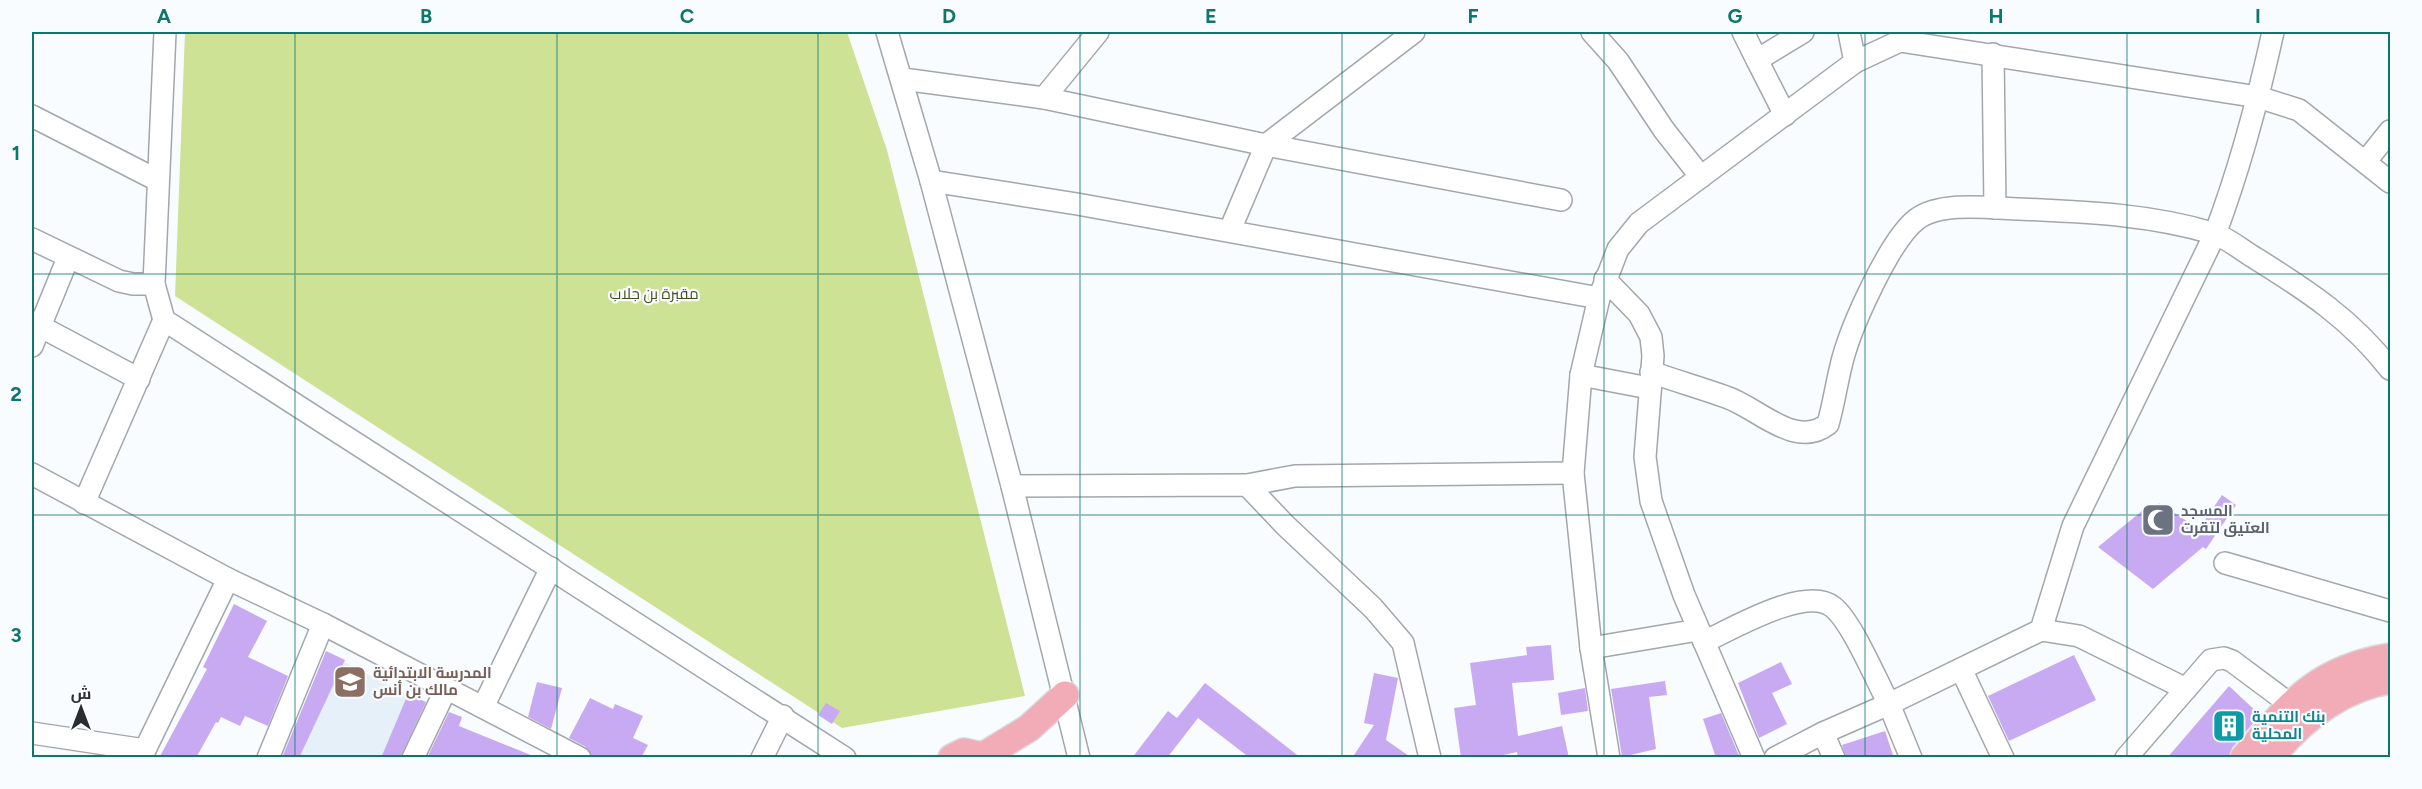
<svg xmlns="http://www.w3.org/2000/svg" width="2422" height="789" font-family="Figtree,Cairo,sans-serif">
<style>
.built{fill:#e5f0f9}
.green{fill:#cde295}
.building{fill:#c8aaf2}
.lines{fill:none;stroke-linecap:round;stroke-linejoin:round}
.minor-casing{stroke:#a3a7ab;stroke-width:24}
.major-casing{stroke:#d9d9d9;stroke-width:30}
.minor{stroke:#fff;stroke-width:21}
.major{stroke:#f2acb8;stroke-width:27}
.grid{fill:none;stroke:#0f766e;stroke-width:1.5;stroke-opacity:0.55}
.labels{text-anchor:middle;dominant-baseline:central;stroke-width:4.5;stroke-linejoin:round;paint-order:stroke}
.park-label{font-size:15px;fill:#424f17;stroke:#f8fcff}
.worship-label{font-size:15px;font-weight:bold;fill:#5b616d;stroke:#f8fcff;text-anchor:start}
.education-label{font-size:15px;font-weight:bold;fill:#785e54;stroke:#f8fcff;text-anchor:start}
.culture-label{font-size:15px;font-weight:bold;fill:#0d838f;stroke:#f8fcff;text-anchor:start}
.neatline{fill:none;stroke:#0f766e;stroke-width:2}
.grid-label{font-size:20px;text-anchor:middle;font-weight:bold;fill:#0f766e}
</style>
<rect width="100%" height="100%" fill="#f8fcff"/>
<path class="built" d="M331 655 434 709 410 757 279 758Z"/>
<path class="green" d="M185 32H847L887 150 1025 696 842 728 175 296Z"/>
<g class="building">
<path d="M2222 495 2236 505 2206 549 2203 547 2153 589 2098 547 2148 506 2154 510 2159 503 2199 529Z"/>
<path d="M234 604 267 621 248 657 288 676 268 726 245 716 240 726 221 717 218 723 216 722 196 758H159L207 669 203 667Z"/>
<path d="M1551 645 1554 680 1512 683 1518 736 1562 726 1569 758H1518L1517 752 1490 758H1461L1454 708 1476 705 1470 663 1527 655 1526 647Z"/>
<path d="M326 651 345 660 299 758H282Z"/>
<path d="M2074 655 2096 700 2009 741 1988 696Z"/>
<path d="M1781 662 1792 684 1772 693 1787 724 1759 738 1738 683Z"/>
<path d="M1374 673 1398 678 1386 740 1412 758H1352L1374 725 1364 723Z"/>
<path d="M1665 681 1667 695 1649 697 1656 749 1622 757 1611 689Z"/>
<path d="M537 682 562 688 551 729 528 717Z"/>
<path d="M1205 683 1301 758H1250L1198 718 1167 758H1132L1168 711 1177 718Z"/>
<path d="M2229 686 2260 715 2232 748 2229 758H2167Z"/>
<path d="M1585 688 1588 711 1561 715 1558 693Z"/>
<path d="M408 694 426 702 400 758H381Z"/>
<path d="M590 698 613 709 615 704 643 716 633 738 648 745 641 758H593L586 747 569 738Z"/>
<path d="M826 703 840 711 832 724 818 715Z"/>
<path d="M449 712 462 717 459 726 538 758H427Z"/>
<path d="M1721 713 1740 758H1716L1703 719Z"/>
<path d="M1885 731 1894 758H1846L1842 745Z"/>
</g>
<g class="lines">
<defs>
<g id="minor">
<path d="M165 32 154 284 164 320 845 758"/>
<path d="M887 32 931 181 1012 486 1079 758"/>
<path d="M1592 32 1618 61 1664 130 1701 177"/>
<path d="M1743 32 1757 60"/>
<path d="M1849 32 1855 62"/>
<path d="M1993 54 1995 208"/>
<path d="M903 79 1044 98 1266 145 1414 32"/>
<path d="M1044 98 1098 32"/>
<path d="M1785 115 1757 60 1803 32"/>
<path d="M32 116 157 180"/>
<path d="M2366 161 2390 131"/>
<path d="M931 181 1077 204 1599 298"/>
<path d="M1230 230 1266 145 1561 200"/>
<path d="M32 239 119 281 133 284H154"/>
<path d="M1605 279 1639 314 1651 337 1653 356 1645 457 1651 501 1684 595 1754 758"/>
<path d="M32 322 139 379"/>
<path d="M32 346 68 258"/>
<path d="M1651 372C1676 381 1701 388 1726 397 1757 407 1795 450 1828 424 1834 403 1837 380 1843 358 1852 325 1890 239 1917 219 1941 201 1991 208 2019 209 2084 212 2149 214 2212 233 2227 237 2241 250 2255 258 2308 291 2351 319 2390 369"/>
<path d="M1581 375 1649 388"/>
<path d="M32 474 228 579 323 624 580 758"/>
<path d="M1247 485 1295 476 1573 473"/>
<path d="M1012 486 1247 485 1285 525 1373 608 1403 643 1430 758"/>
<path d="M84 503 164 320"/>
<path d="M2225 563 2390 611"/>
<path d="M2041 630 2079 636 2186 689"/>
<path d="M1704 642C1732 629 1806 585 1833 607 1852 622 1876 680 1889 704L1823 733 1775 758"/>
<path d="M1591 648 1698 630"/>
<path d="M1961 669 2003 758"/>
<path d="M483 707 551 568"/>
<path d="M32 733 145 750"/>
<path d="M1823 733 1834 758"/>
<path d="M141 758 228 579"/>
<path d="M268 758 323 624"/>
<path d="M413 758 446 689"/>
<path d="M762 758 783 716"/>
<path d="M1609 758 1591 648 1573 473 1581 375 1599 298 1618 249 1639 223 1855 62 1900 41 2258 97 2299 110 2390 182"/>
<path d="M1911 758 1889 704 2041 630 2073 526 2215 234C2240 168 2258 100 2273 32"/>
<path d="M2126 758 2211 660 2224 658 2232 661 2291 705"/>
</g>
<g id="major">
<path d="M985 755 1029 728 1065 695"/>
<path d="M952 758 964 752 990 758"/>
<path d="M2244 758C2291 703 2316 669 2390 657"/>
<path d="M2270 758C2301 720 2341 688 2390 680"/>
</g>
</defs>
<use href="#minor" class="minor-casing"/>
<use href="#major" class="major-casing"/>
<use href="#minor" class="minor"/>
<use href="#major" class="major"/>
</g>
<path class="grid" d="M295 32V758M557 32V758M818 32V758M1080 32V758M1342 32V758M1604 32V758M1865 32V758M2127 32V758M32 274H2390M32 515H2390"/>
<defs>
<symbol id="mosque-square" viewBox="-11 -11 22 22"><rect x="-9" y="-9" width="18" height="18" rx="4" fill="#6b7280" stroke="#f8fcff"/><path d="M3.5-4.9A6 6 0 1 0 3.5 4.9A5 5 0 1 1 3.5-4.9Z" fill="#fff"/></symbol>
<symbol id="school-square" viewBox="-11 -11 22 22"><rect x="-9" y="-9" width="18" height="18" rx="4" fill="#8d6e63" stroke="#f8fcff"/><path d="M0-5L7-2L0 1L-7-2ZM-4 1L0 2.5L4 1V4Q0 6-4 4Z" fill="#fff"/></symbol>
<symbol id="building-square" viewBox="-11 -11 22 22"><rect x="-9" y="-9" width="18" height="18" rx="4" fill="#0f9aa8" stroke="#f8fcff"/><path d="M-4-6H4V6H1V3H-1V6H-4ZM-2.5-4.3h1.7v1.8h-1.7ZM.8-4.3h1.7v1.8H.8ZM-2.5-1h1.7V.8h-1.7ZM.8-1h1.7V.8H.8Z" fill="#fff"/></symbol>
</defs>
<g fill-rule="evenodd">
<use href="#mosque-square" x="2139" y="501" width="38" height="38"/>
<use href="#school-square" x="331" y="663" width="38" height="38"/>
<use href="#building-square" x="2210" y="707" width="38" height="38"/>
</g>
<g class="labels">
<g class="park-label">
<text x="654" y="294">مقبرة بن جلاب</text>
</g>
<g class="worship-label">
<text x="2181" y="511">المسجد<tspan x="2181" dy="17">العتيق لتقرت</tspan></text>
</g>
<g class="education-label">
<text x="373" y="673">المدرسة الابتدائية<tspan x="373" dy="17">مالك بن أنس</tspan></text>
</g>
<g class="culture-label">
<text x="2252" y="717">بنك التنمية<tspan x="2252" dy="17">المحلية</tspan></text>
</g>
</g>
<rect width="2422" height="789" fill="none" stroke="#f8fcff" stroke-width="66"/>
<g transform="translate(81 708)" stroke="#f8fcff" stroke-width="4.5" paint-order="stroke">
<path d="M0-4.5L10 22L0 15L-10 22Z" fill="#2a2c2d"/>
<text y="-9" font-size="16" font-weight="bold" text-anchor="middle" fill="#2a2c2d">ش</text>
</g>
<rect x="33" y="33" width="2356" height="723" class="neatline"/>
<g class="grid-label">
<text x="164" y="23">A</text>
<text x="426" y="23">B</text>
<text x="687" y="23">C</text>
<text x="949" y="23">D</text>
<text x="1211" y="23">E</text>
<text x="1473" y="23">F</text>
<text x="1735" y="23">G</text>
<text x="1996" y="23">H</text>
<text x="2258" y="23">I</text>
<text x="16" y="160">1</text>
<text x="16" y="401">2</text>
<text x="16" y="642">3</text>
</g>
</svg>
